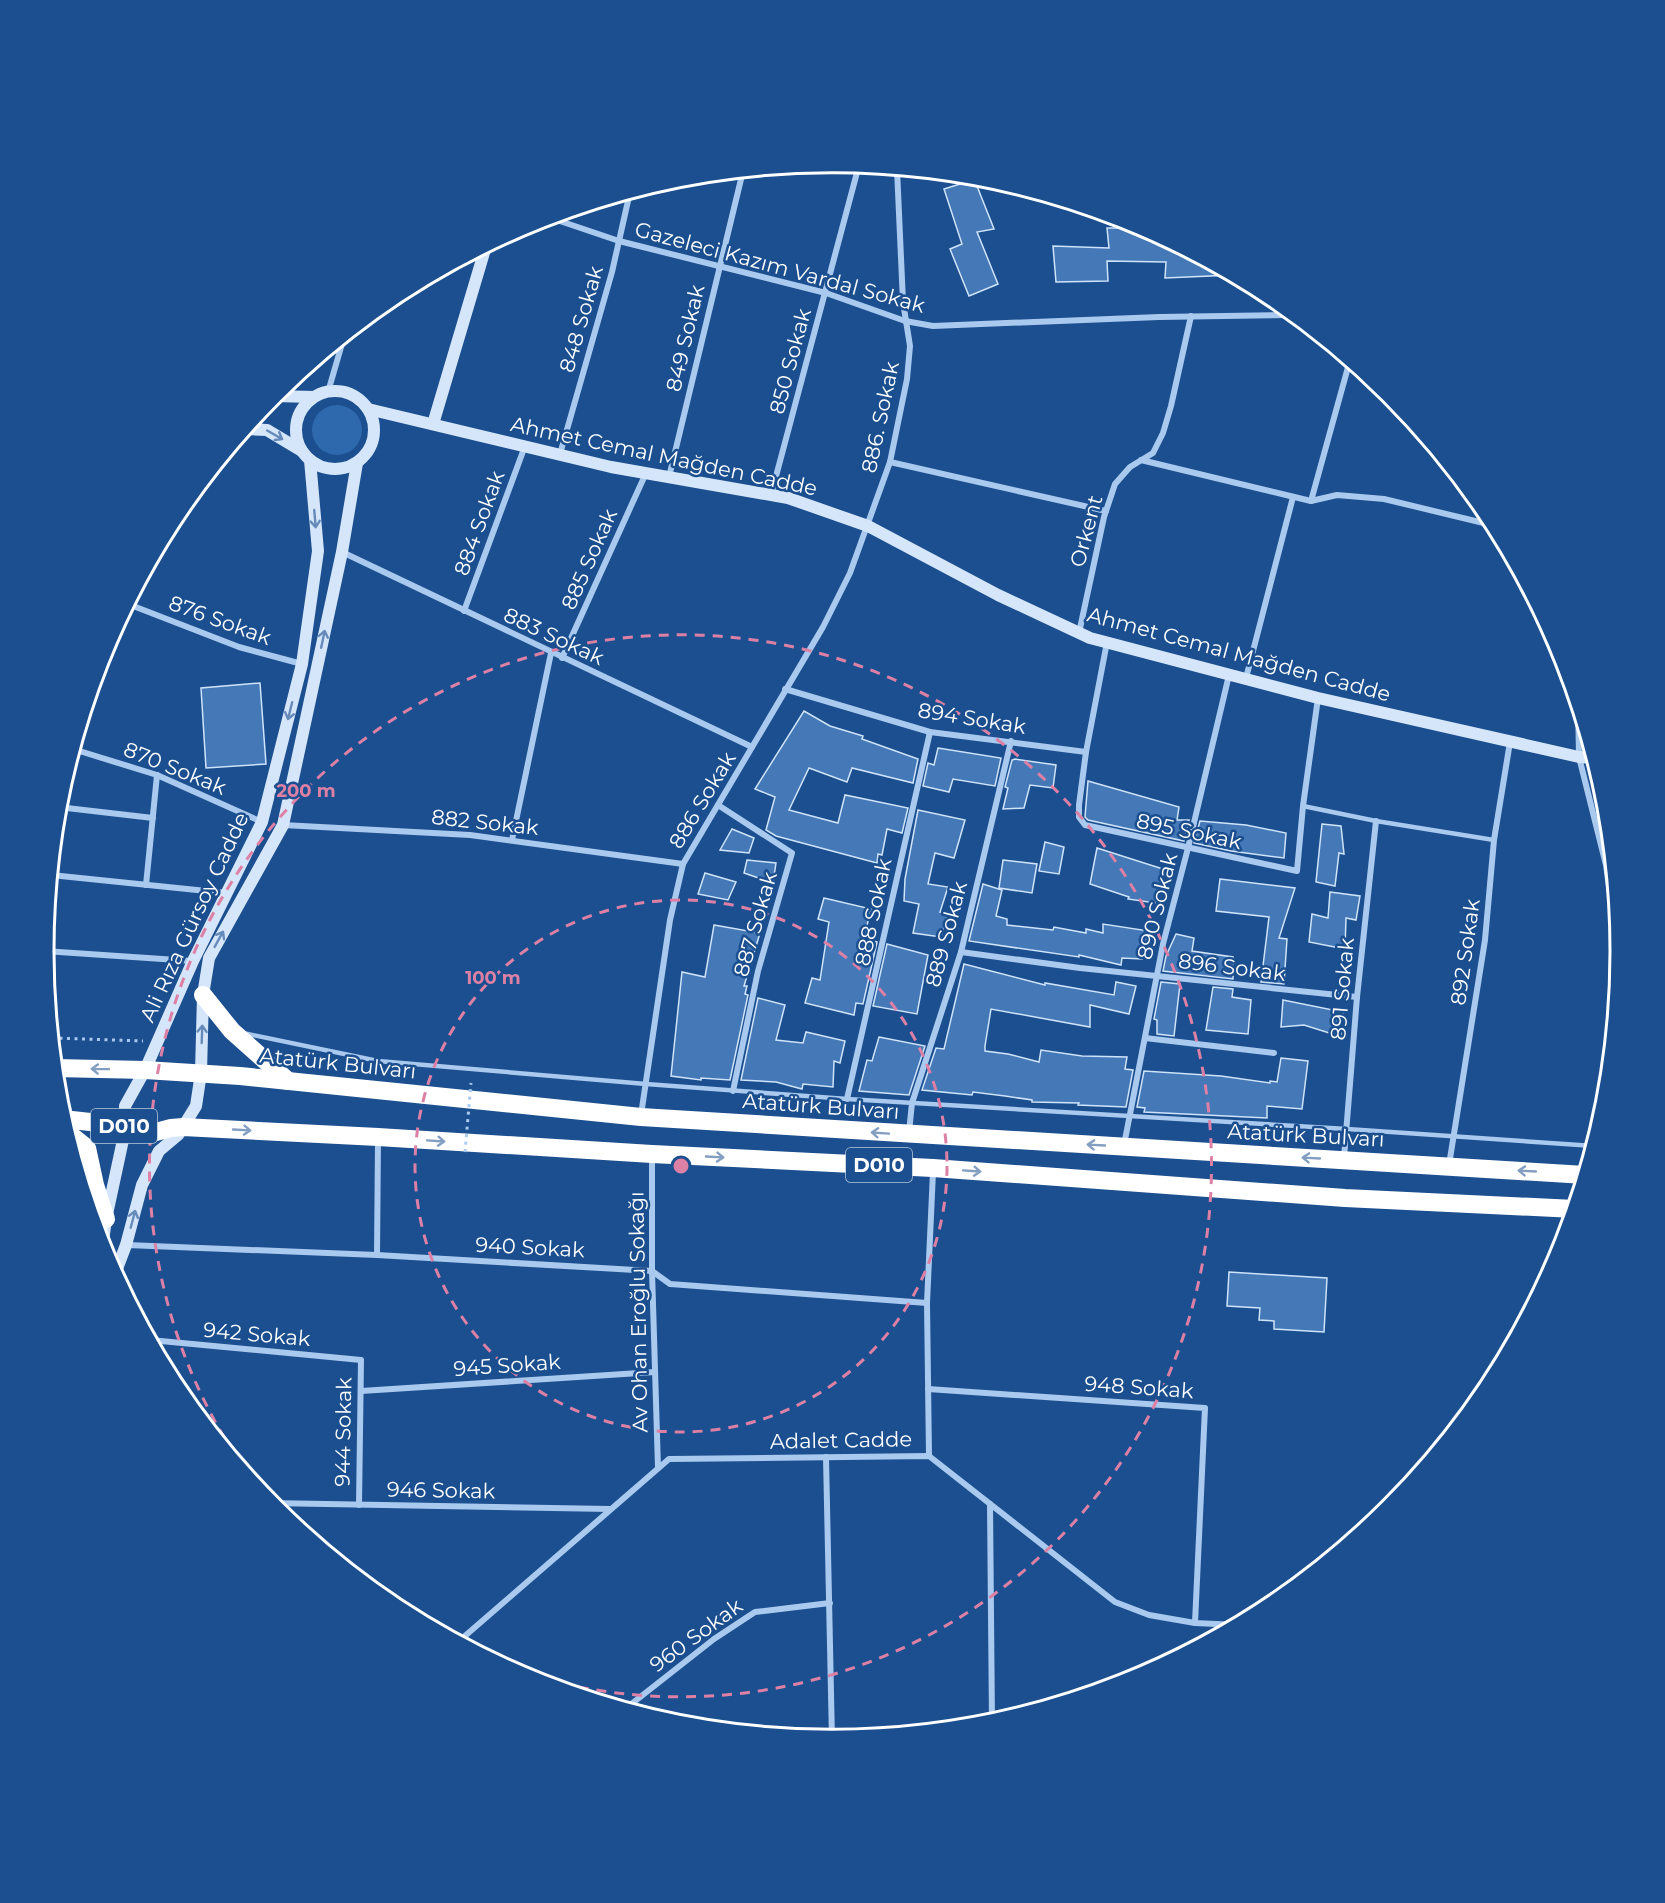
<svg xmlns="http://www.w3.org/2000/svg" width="1665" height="1903" font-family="Montserrat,sans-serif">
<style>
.green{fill:#2e69ad}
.building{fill:#4478b7;stroke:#cfe3fa;stroke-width:1.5}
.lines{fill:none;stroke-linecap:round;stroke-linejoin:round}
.path{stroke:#a9c9ee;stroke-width:3;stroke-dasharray:3 4.5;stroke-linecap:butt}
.lane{stroke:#a9c9ee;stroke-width:4.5}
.street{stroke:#a9c9ee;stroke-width:6}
.secondary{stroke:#d6e6fa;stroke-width:12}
.highway{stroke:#fff;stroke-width:18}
.path-bridge{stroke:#a9c9ee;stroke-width:3;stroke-dasharray:3 4.5;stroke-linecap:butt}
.oneway{stroke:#668bba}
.oneway2{stroke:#829ec1}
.ring{fill:none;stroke:#dd80a5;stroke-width:3;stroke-dasharray:10 8}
.labels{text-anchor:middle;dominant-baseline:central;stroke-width:5;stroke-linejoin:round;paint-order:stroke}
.shield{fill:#1b4f8f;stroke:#bbcadd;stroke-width:1.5}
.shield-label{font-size:20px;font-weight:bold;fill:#fff}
.street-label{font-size:21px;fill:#fff;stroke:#1b4f8f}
.rim{fill:none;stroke:#fff;stroke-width:3}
.centre{fill:#dd80a5;stroke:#1b4f8f;stroke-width:3}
.ring-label{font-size:18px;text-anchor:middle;font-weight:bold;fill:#dd80a5;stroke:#1b4f8f;stroke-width:5;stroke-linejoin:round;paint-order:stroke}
</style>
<rect width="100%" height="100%" fill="#1b4f8f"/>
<circle class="green" cx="337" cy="430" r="25"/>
<g class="building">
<path d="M956 175 973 176 994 229 977 232 998 284 969 296 950 249 962 244 944 189 960 184Z"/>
<path d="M1107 228H1144L1162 237V244H1174L1232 275 1165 278 1166 262 1107 261 1108 281 1056 282 1053 246 1109 248Z"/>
<path d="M260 683 266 764 206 768 201 688Z"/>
<path d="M804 711 830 726 863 736 862 739 918 759 913 783 852 768 847 782 809 768 789 810 838 823 845 795 908 808 902 833 887 829 882 855 878 854 877 863 776 836 766 830 775 797 755 789Z"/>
<path d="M938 748 1001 758 995 786 953 779 949 792 923 786 928 763 934 765Z"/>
<path d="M1015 759 1056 765 1053 788 1030 785 1024 808 1003 809 1008 788 1005 787 1012 760Z"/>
<path d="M1088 781 1179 807 1177 820H1189L1184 841 1088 820 1085 817Z"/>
<path d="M918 810 965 820 954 858 935 853 928 884 948 887 940 912 948 913 941 937 913 933 919 904 904 901 905 879Z"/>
<path d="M1200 821 1246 825 1286 833 1284 858 1231 851 1194 843Z"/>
<path d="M1322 824 1341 826 1344 854 1339 853 1335 886 1316 882Z"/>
<path d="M732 829 754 838 749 853 720 850Z"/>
<path d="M1045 842 1064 847 1059 874 1039 871Z"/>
<path d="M1097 848 1163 869 1155 903 1128 899 1129 897 1090 884Z"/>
<path d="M747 860 776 863 773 883 744 873Z"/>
<path d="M1003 860 1037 864 1032 893 999 888Z"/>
<path d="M705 873 736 882 728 900 698 894Z"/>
<path d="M1220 879 1295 888 1279 938 1287 939 1284 984 1261 982 1269 917 1216 911Z"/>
<path d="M983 884 1002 890 996 916 1007 919V925L1053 930 1054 927 1086 933V929L1103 933V924L1149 931 1142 959 1122 958 1121 965 1079 955V957L969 941Z"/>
<path d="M1330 892 1360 896 1356 920 1346 918 1345 949 1309 942 1312 914 1328 918Z"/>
<path d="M824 898 871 909 864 938 877 942 863 1004 856 1003 854 1015 805 1003 812 978 820 980 829 922 818 919Z"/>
<path d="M714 925 760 933 744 986H747L745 994 748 995 730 1080 701 1078V1080L671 1076 682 972 705 977Z"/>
<path d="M1176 934 1194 938 1192 951 1233 957V979L1163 971 1166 956Z"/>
<path d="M887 944 928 955 917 1014 873 1006Z"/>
<path d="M964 964 1045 985V983L1114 995 1116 982 1136 986 1129 1014 1090 1005V1027L991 1009 985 1046V1051L1008 1054 1039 1062 1041 1050 1082 1056 1127 1057 1125 1069 1133 1070 1126 1107 1078 1105 1079 1103 1032 1102V1100L1005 1096 973 1092 972 1095 922 1090 936 1048 944 1049Z"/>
<path d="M1161 982 1180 984 1174 1036 1157 1034V1020L1154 1019Z"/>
<path d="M1213 987 1233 989 1232 997 1251 1000 1248 1034 1206 1030Z"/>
<path d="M758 998 785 1005 776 1040 803 1043 806 1032 845 1041 840 1063 834 1061 833 1087 803 1084 802 1089 776 1082 741 1080Z"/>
<path d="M1283 1000 1343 1012 1342 1037 1304 1025 1281 1027Z"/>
<path d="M879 1037 925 1046 909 1095 859 1091 867 1060 872 1061Z"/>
<path d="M1281 1058 1308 1061 1302 1109 1267 1106V1118L1144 1112 1145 1108 1137 1107 1144 1071 1221 1076 1270 1083V1081L1277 1082Z"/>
<path d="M1229 1272 1327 1278 1324 1332 1274 1329V1321L1259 1320 1260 1308 1227 1306Z"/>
</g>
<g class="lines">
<path class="path" d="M52 1038 143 1041"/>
<g class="lane">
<path d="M1303 806 1376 821 1494 840"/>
<path d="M243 1033 378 1061 646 1084 847 1099 1347 1129 1594 1146"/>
</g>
<g class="street">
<path d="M548 217 619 241 826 293 905 321 933 326 1159 317 1294 315"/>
<path d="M328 392 344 337"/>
<path d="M560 454 612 272 630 192"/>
<path d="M1141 460 1311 501 1337 495 1384 499 1496 526"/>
<path d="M890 462 1106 511"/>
<path d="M669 477 743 171"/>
<path d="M771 495 859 165"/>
<path d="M1311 501 1350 360"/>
<path d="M342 552 752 747"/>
<path d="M128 604 239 647 302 664"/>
<path d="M464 611 525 446"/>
<path d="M1079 633 1104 517 1115 484 1130 467 1153 453 1163 433 1171 406 1191 316"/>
<path d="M1107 642 1086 752 1079 805V817L1085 825 1297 871 1303 806 1318 698"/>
<path d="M562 658 646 473"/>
<path d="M1246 678 1293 497"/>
<path d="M785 689 930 732 1086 752"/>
<path d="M1578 703 1579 757 1606 865 1620 966"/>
<path d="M73 749 157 775 262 822"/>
<path d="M718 805 792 853 758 971 733 1091"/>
<path d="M58 807 153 818"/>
<path d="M283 825 470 835 683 864"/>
<path d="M512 840 551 653"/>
<path d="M51 875 226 893"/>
<path d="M146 885 157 775"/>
<path d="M44 951 192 961"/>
<path d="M961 952 1080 968 1357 997"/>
<path d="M1145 1038 1274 1053"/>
<path d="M847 1099 930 732"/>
<path d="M641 1115 670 920 683 864 823 627 850 573 890 462 907 379 910 346 903 302 897 169"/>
<path d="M909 1132 912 1103 961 952 1011 741"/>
<path d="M1124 1145 1163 944 1188 848 1229 675"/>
<path d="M652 1155V1271L658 1468"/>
<path d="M1344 1158 1357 997 1376 821"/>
<path d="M1449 1165 1485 940 1494 840 1510 742"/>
<path d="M127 1245 377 1255 652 1271 670 1284 927 1303"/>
<path d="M377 1255 378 1141"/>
<path d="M150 1340 361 1360 359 1505"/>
<path d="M928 1389 1205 1408 1195 1623"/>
<path d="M361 1391 655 1372"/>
<path d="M929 1456 927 1303 933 1172"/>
<path d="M826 1457 832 1740"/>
<path d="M269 1503 610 1509"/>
<path d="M990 1504 992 1723"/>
<path d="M458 1642 669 1459 929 1456 1115 1602 1149 1615 1195 1623 1238 1625"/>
<path d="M625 1709 714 1639 755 1612 830 1603"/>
</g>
<g class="secondary">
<circle cx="335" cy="430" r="39"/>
<path d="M273 396 314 397"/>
<path d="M368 409 611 467 788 498 868 526 998 595 1090 638 1318 698 1579 757 1594 758"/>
<path d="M433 424 486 246"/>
<path d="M246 429 267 430 302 451"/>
<path d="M102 1249 106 1219 126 1126 125 1106 145 1070 193 961 262 822 302 664 318 551 310 460"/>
<path d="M115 1274 126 1245 142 1185 159 1151 178 1135 196 1106 201 1073 203 995 209 958 283 825 342 552 357 463"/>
</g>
<g class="highway">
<path d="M203 995 232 1031 288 1081"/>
<path d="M55 1068 145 1070 240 1076 641 1117 1585 1175"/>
<path d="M63 1119 126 1126 152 1133 171 1128 183 1127 378 1137 652 1154 933 1168 1345 1198 1575 1209"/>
<path d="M67 1132 87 1148 95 1185 106 1219"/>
</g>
<path class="path-bridge" d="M465 1152 471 1083"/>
</g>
<defs><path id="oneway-shaft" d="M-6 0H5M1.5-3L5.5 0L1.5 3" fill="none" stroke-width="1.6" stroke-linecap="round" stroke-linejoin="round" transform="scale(1.5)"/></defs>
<g class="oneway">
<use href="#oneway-shaft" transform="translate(275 435) rotate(30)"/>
<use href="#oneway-shaft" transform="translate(315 519) rotate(85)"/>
<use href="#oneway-shaft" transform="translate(323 639) rotate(-78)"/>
<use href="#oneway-shaft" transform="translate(290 711) rotate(104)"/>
<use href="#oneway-shaft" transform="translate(219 939) rotate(-61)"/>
<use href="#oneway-shaft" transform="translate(202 1034) rotate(-88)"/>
<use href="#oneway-shaft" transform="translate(133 1219) rotate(-75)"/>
</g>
<g class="oneway2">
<use href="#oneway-shaft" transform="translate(100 1069) rotate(-179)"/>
<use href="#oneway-shaft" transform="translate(242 1130) rotate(3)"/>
<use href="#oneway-shaft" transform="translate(880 1133) rotate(-176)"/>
<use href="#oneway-shaft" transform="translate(436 1141) rotate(4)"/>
<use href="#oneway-shaft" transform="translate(1096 1145) rotate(-177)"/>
<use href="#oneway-shaft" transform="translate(715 1157) rotate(3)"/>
<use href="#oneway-shaft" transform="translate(1311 1158) rotate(-177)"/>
<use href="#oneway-shaft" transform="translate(972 1171) rotate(4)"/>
<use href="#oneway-shaft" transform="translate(1527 1171) rotate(-177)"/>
</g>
<g class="ring">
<circle cx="681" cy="1166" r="266"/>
<path d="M277 1511A531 531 0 1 1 508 1668"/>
</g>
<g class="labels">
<g class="shield">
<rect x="91" y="1109" width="66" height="34" rx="4.5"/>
<rect x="846" y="1148" width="66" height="34" rx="4.5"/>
</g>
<g class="shield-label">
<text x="124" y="1126">D010</text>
<text x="879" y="1165">D010</text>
</g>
<g class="street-label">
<text transform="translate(780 267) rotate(15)">Gazeleci Kazım Vardal Sokak</text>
<text transform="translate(581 319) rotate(-74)">848 Sokak</text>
<text transform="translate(685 338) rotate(-77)">849 Sokak</text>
<text transform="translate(790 361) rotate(-75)">850 Sokak</text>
<text transform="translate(880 417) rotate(-78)">886. Sokak</text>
<text transform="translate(664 456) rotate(12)">Ahmet Cemal Mağden Cadde</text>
<text transform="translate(479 523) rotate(-70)">884 Sokak</text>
<text transform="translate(1086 531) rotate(-75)">Orkent</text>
<text transform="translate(589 559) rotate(-66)">885 Sokak</text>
<text transform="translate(220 620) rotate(20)">876 Sokak</text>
<text transform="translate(554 636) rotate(25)">883 Sokak</text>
<text transform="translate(1239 654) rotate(15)">Ahmet Cemal Mağden Cadde</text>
<text transform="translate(972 718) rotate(9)">894 Sokak</text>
<text transform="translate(175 768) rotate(22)">870 Sokak</text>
<text transform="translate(702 800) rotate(-59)">886 Sokak</text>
<text transform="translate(485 822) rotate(6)">882 Sokak</text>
<text transform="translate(1189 831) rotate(12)">895 Sokak</text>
<text transform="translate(1157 906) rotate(-76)">890 Sokak</text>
<text transform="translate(873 912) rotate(-78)">888 Sokak</text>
<text transform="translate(194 917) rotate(-65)">Ali Rıza Gürsoy Cadde</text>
<text transform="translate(755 924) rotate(-74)">887 Sokak</text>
<text transform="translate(946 934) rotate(-75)">889 Sokak</text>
<text transform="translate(1465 952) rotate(-82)">892 Sokak</text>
<text transform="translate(1232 967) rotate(7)">896 Sokak</text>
<text transform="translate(1342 989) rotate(-85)">891 Sokak</text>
<text transform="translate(338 1063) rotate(6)">Atatürk Bulvarı</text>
<text transform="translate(821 1106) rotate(4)">Atatürk Bulvarı</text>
<text transform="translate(1306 1135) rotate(3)">Atatürk Bulvarı</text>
<text transform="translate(530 1247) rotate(3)">940 Sokak</text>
<text transform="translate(638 1312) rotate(-91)">Av Ohan Eroğlu Sokağı</text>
<text transform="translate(257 1334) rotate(5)">942 Sokak</text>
<text transform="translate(507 1365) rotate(-4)">945 Sokak</text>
<text transform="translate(1139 1387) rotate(4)">948 Sokak</text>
<text transform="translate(343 1432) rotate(-89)">944 Sokak</text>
<text transform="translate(841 1440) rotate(-1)">Adalet Cadde</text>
<text transform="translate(441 1490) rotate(1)">946 Sokak</text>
<text transform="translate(696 1635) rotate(-36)">960 Sokak</text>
</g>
</g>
<path d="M0 0H1665V1903H0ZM54 951a778 778 0 1 1 1556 0a778 778 0 1 1-1556 0Z" fill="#1b4f8f" fill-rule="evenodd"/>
<path class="rim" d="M54 951a778 778 0 1 1 1556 0a778 778 0 1 1-1556 0Z"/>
<circle cx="681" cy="1166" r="9" class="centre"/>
<g class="ring-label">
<text x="306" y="797">200 m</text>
<text x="493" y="984">100 m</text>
</g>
</svg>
